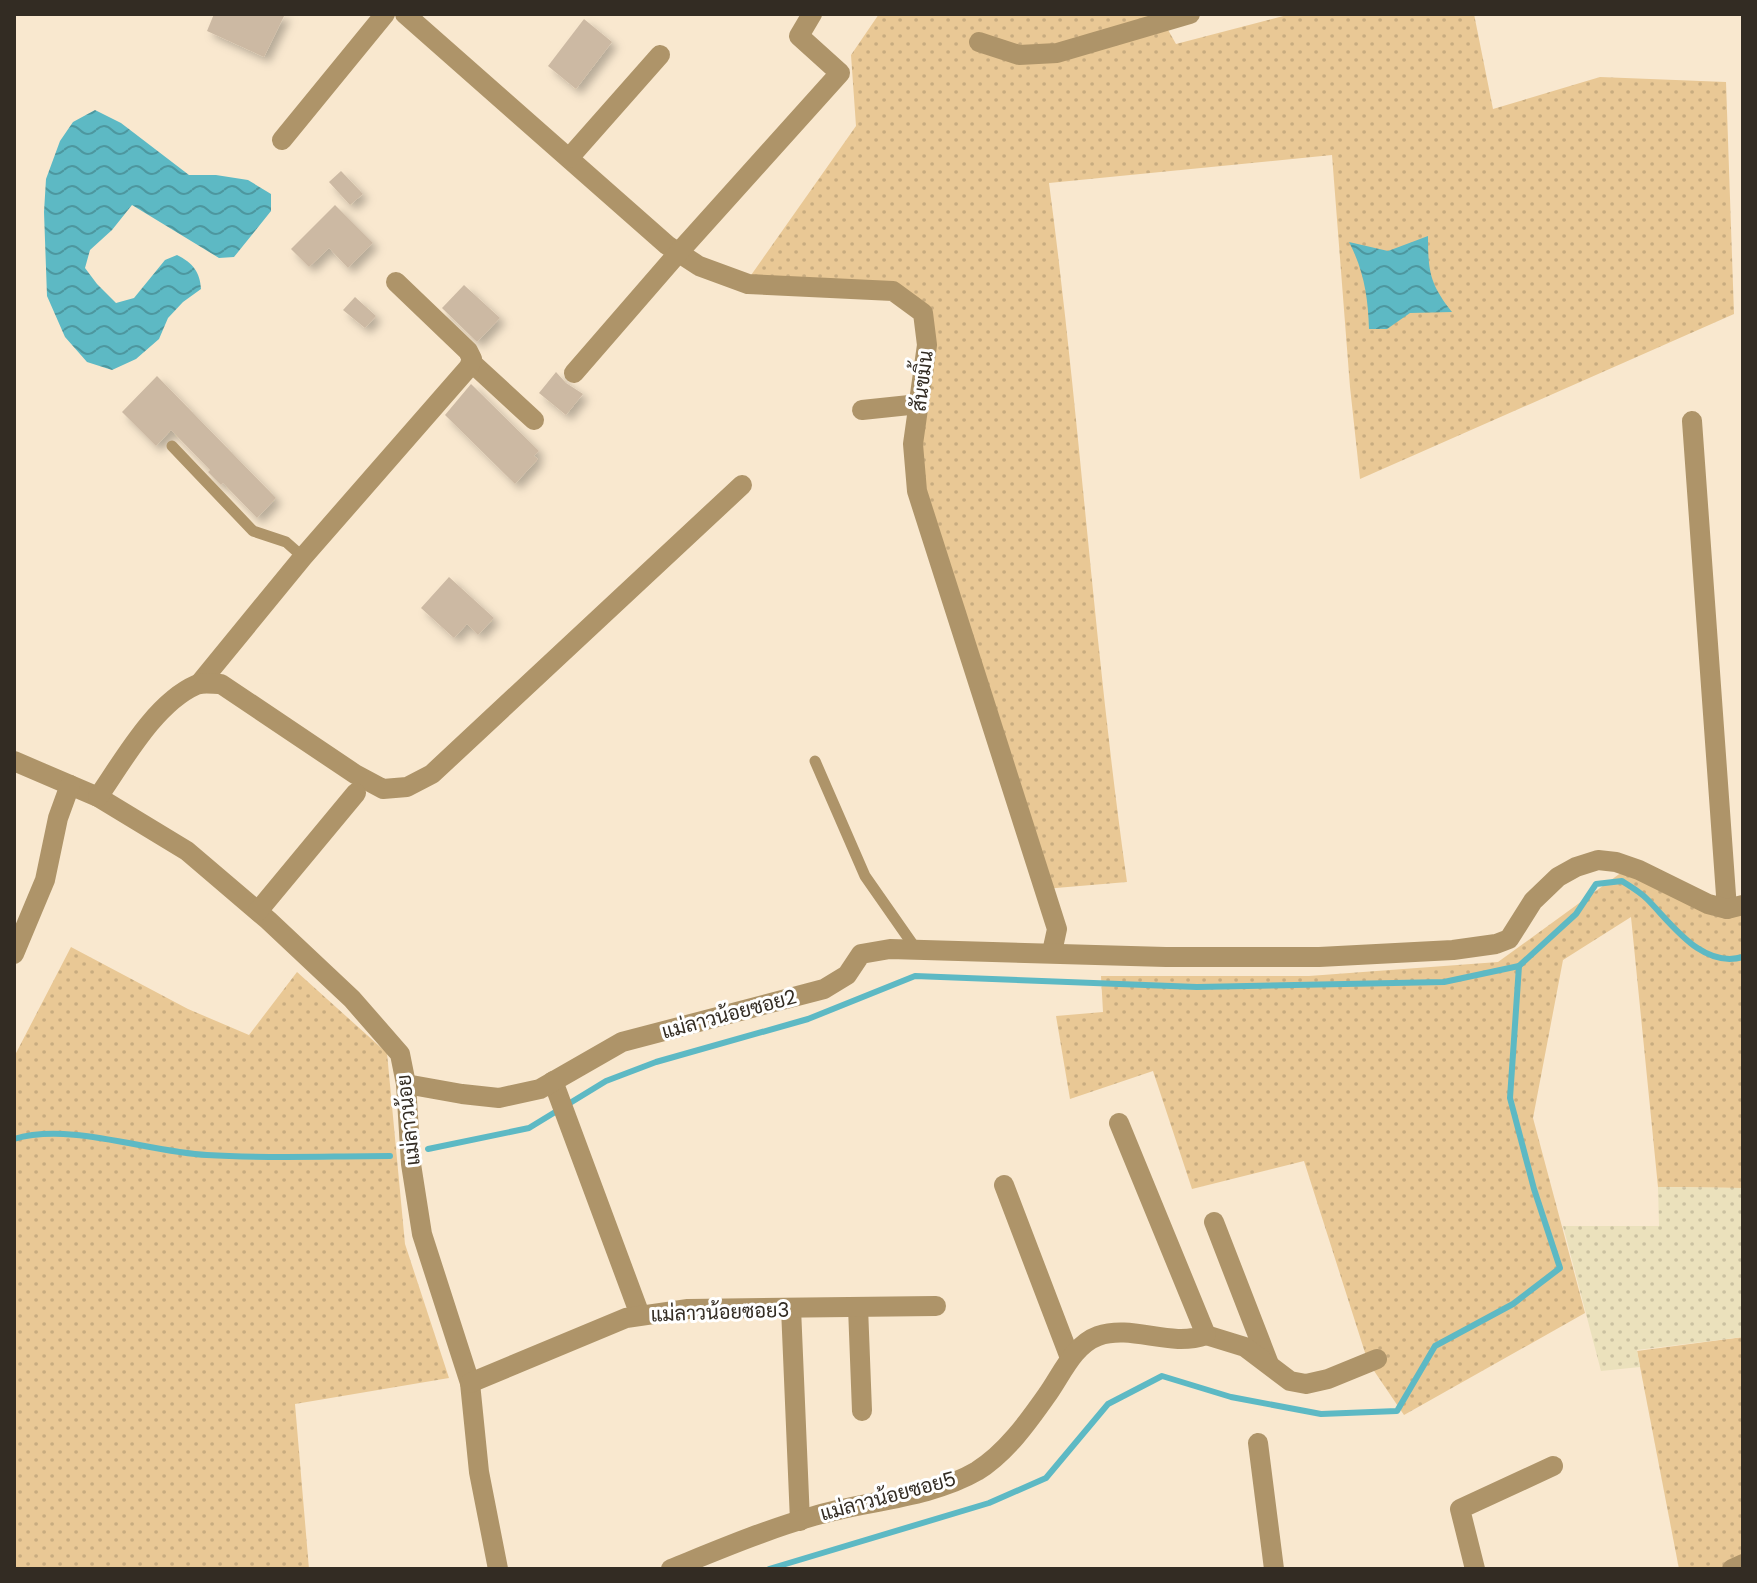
<svg xmlns="http://www.w3.org/2000/svg" width="1757" height="1583" font-family="Poppins,Sarabun,sans-serif">
<style>
.grass{fill:url(#grass-dots)}
.sand{fill:url(#sand-dots)}
.water{fill:url(#water-waves)}
.lines{fill:none;stroke-linecap:round;stroke-linejoin:round}
.stream{stroke:#5db9c4;stroke-width:6}
.building{fill:#ccb9a3;filter:url(#shadow)}
.lane{stroke:#ae9469;stroke-width:11}
.street{stroke:#ae9469;stroke-width:20}
.labels{text-anchor:middle;dominant-baseline:central;stroke-width:6;stroke-linejoin:round;paint-order:stroke}
.street-label{font-size:20px;fill:#332c23;stroke:#fff}
</style>
<defs>
<pattern id="grass-dots" width="8" height="8" patternUnits="userSpaceOnUse" patternTransform="scale(2)"><rect width="8" height="8" fill="#e9c895"/><path d="M2 2h.1M6 6h.1" fill="none" stroke="#c8ac80" stroke-width="1.8" stroke-linecap="round"/></pattern>
<pattern id="sand-dots" width="8" height="8" patternUnits="userSpaceOnUse" patternTransform="scale(2)"><rect width="8" height="8" fill="#ebe1bc"/><path d="M2 2h.1M6 6h.1" fill="none" stroke="#cac1a1" stroke-width="1.8" stroke-linecap="round"/></pattern>
<pattern id="water-waves" width="16" height="10" patternUnits="userSpaceOnUse" patternTransform="scale(2)"><rect width="16" height="10" fill="#5db9c4"/><path d="M0 5q4-4 8 0t8 0" fill="none" stroke="#4d979f"/></pattern>
<filter id="shadow"><feDropShadow dx="5.5" dy="5.5" stdDeviation="4" flood-color="#0004"/></filter>
</defs>
<rect width="100%" height="100%" fill="#f9e8cf"/>
<g class="grass">
<path d="M879 14H1159L1176 44 1291 14H1474L1493 109 1600 77 1726 82 1734 314 1360 479 1350 387 1332 155 1049 183C1080 416 1094 650 1127 882L1044 889 917 491 923 313 893 291 742 288 856 126 851 55Z"/>
<path d="M1622 872 1714 916 1743 908V1188L1658 1187 1631 917 1563 960 1533 1118 1585 1313 1404 1415 1368 1362 1304 1161 1192 1189 1153 1071 1070 1099 1056 1016 1103 1012 1101 976H1309L1498 962Z"/>
<path d="M71 947 188 1009 249 1035 297 972 387 1053 405 1244 449 1378 295 1404 309 1569H14V1057Z"/>
<path d="M1743 1337V1560L1723 1569H1679L1637 1351Z"/>
</g>
<path class="sand" d="M1658 1187 1743 1188V1337L1637 1350 1640 1367 1601 1371 1563 1226H1659Z"/>
<g class="water">
<path d="M95 110 121 123 189 175H216L248 180 271 194V211L234 257 219 258 132 205 112 230 90 250 85 268 97 284 116 303 134 298 165 260 177 255C193 263 200 272 201 289L183 302 168 318 159 339 136 359 112 370 87 362 65 337 47 296 44 212 46 179 60 141 73 122Z"/>
<path d="M1428 236C1428 272 1430 284 1452 312L1410 313 1387 329H1369C1368 297 1364 271 1349 242L1388 251Z"/>
</g>
<g class="lines">
<g class="stream">
<path d="M14 1139C70 1122 148 1152 207 1155 267 1159 329 1156 390 1156"/>
<path d="M428 1149 529 1128 606 1081 656 1062 808 1019 915 976 1197 987 1444 982 1519 966 1576 914 1596 884 1622 881C1631 887 1640 892 1647 899 1672 924 1702 969 1743 957"/>
<path d="M769 1569 989 1503 1046 1478 1108 1404 1162 1376 1231 1397 1321 1414 1397 1411 1435 1346 1513 1304 1560 1268 1534 1189 1510 1098 1519 966"/>
</g>
</g>
<g class="building">
<path d="M214 14H285L264 57 207 31Z"/>
<path d="M584 19 612 42 576 89 548 66Z"/>
<path d="M341 171 363 194 350 205 329 182Z"/>
<path d="M335 205 373 243 348 268 329 248 309 267 291 249Z"/>
<path d="M464 285 500 318 477 342 442 308Z"/>
<path d="M355 297 376 316 365 328 343 310Z"/>
<path d="M556 372 566 383 583 394 566 415 539 393Z"/>
<path d="M157 376 276 498 257 518 223 483 221 485 208 472 210 470 171 430 156 446 122 412Z"/>
<path d="M471 384 539 451 534 456 538 459 515 484 445 415Z"/>
<path d="M449 577 494 618 478 635 467 624 454 638 421 608Z"/>
</g>
<g class="lines">
<g class="lane">
<path d="M172 446 253 531 286 542 303 557"/>
<path d="M815 761 865 876 916 949"/>
</g>
<g class="street">
<path d="M405 14 667 245 699 266 748 284 893 291 923 313 927 345 913 444 917 491 1057 929 1052 952"/>
<path d="M979 42 1019 55 1057 53 1190 14"/>
<path d="M282 140 385 14"/>
<path d="M569 158 660 55"/>
<path d="M471 362 534 420"/>
<path d="M574 373 679 252 840 73 799 36 812 14"/>
<path d="M862 410 919 404"/>
<path d="M1692 421 1727 909"/>
<path d="M199 684 303 557 469 367 472 359 468 351 396 282"/>
<path d="M14 761 98 797 187 851 268 920 352 999 400 1054 406 1084 411 1164 422 1234 470 1383 479 1472 498 1569"/>
<path d="M98 797C123 761 155 703 196 685 203 682 213 684 221 684L355 774 383 789 407 787 432 774 742 485"/>
<path d="M258 911 356 793"/>
<path d="M14 954 45 880 58 818 70 785"/>
<path d="M553 1081 640 1315"/>
<path d="M406 1084 462 1094 499 1098 540 1089 622 1042 824 989 847 975 861 954 890 949 1166 957H1319L1453 950 1496 944 1509 939 1533 901 1558 877 1576 867 1598 860 1616 862 1639 870 1708 904 1727 909 1743 905"/>
<path d="M1004 1185 1070 1358"/>
<path d="M1214 1222 1269 1364"/>
<path d="M858 1307 862 1411"/>
<path d="M791 1308 800 1521"/>
<path d="M1206 1335 1245 1347 1290 1381 1306 1384 1328 1379 1377 1359"/>
<path d="M470 1383 626 1318 688 1309 936 1306"/>
<path d="M1258 1443 1274 1569"/>
<path d="M671 1569C718 1550 765 1530 814 1516 865 1501 931 1498 977 1471 1006 1453 1028 1422 1047 1395 1061 1376 1073 1345 1098 1336 1133 1324 1169 1348 1206 1335L1119 1123"/>
<path d="M1475 1569 1460 1509 1553 1466"/>
<path d="M1732 1569 1743 1564"/>
</g>
</g>
<g class="labels">
<g class="street-label">
<text transform="translate(922 381) rotate(-83)">สันขมิ้น</text>
<text transform="translate(729 1014) rotate(-15)">แม่ลาวน้อยซอย2</text>
<text transform="translate(408 1120) rotate(-96)">แม่ลาวน้อย</text>
<text transform="translate(720 1312) rotate(-2)">แม่ลาวน้อยซอย3</text>
<text transform="translate(888 1496) rotate(-15)">แม่ลาวน้อยซอย5</text>
</g>
</g>
<rect width="1757" height="1583" fill="none" stroke="#332c23" stroke-width="32"/>
</svg>
